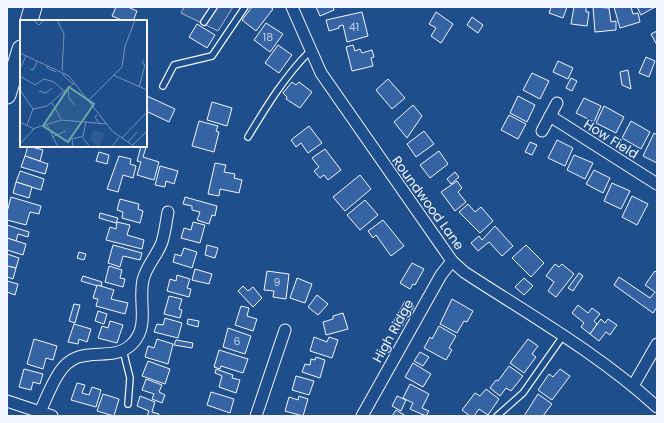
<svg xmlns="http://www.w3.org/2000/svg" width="664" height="423" font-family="Poppins,sans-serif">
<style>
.built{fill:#305b95;stroke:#a8bbd7}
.building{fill:#3563a3;stroke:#f2f6ff}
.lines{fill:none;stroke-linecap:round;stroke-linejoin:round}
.lane-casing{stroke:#f2f6ff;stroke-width:8}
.street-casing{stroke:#f2f6ff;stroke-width:13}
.primary-casing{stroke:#f2f6ff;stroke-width:19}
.lane{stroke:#1f4e8c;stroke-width:5.5}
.street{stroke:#1f4e8c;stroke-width:11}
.primary{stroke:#1f4e8c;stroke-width:17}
.labels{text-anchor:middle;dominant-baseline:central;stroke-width:3;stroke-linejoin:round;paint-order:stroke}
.number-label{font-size:11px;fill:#c3d1e8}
.street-label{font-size:13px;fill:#f2f6ff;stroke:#1f4e8c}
.inset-road{fill:none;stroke:#7391ba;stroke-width:1}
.view{fill:#6aa9a8;fill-opacity:0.15;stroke:#6aa9a8;stroke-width:2}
.inset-edge{fill:none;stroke:#f2f6ff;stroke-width:2}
</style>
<rect width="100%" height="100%" fill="#1f4e8c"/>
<path class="built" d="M184 7H233L218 31 181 13Z"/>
<g class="building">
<path d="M116 7H128L137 11 133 21H124L112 16Z"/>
<path d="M252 7H270L273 9 256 31 242 20Z"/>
<path d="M316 7H333L334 10 320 16Z"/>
<path d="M551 7H567L563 18 549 13Z"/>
<path d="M574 7H586V12H589L587 26 571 24Z"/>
<path d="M593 7 609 8 611 22 616 21V30L595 32Z"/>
<path d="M614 7H631L633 14 638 13 640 22 620 28Z"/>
<path d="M637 7H655L641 15Z"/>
<path d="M362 12 368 36 347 42 343 25 339 26V28L329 31 326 20Z"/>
<path d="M436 12 453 24 441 43 431 36 436 28 429 24Z"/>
<path d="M472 17 483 25 478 33 467 25Z"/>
<path d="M266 23 283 34 270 52 254 40Z"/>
<path d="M197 24 215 35 207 48 189 37Z"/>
<path d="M657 31V45L651 34Z"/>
<path d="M278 45 292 55 279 73 265 63Z"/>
<path d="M353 45 355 51 360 49 362 53 372 50 374 57 371 58 373 66 352 71 346 47Z"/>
<path d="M646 57 655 61 649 77 639 73Z"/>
<path d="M558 61 573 68 568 79 553 72Z"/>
<path d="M628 70 631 89 622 85 620 72Z"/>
<path d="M532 73 549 81 540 99 523 90Z"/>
<path d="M571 78 577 81 572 91 566 88Z"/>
<path d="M388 79 405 98 392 109 376 90Z"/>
<path d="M292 82 296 85 299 82 312 92 300 108 286 99 287 97 283 93Z"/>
<path d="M147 96 175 109 169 122 146 111Z"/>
<path d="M518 96 535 105 527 122 510 113Z"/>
<path d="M584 98 601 106 594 122 576 113Z"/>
<path d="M212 102 232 108 227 126 207 120Z"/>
<path d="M413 105 422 116 407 138 394 122Z"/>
<path d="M604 106 624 117 616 133 596 123Z"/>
<path d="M509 115 526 124 518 139 501 130Z"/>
<path d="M199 121 218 126 216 131 219 132 214 152 192 146Z"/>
<path d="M631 121 650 132 641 149 622 138Z"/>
<path d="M309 126 322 143 308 153 301 143 296 147 291 140Z"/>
<path d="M424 131 434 144 416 157 407 144Z"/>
<path d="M654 133 657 135V163L643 156Z"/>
<path d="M557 140 573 148 565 166 548 158Z"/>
<path d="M530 142 537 145 532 155 525 152Z"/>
<path d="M146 144H147L143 157 159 162 154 180 137 175 141 162 137 161 141 146H146Z"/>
<path d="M28 146 43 150 40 161 25 156Z"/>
<path d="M325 149 341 170 328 180 324 175 320 178 314 171 319 167 312 158Z"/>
<path d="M439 151 448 164 430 178 420 165Z"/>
<path d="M99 152 109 155 107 164 96 161Z"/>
<path d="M574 155 593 163 585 179 567 170Z"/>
<path d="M25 156 48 164 45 174 21 167Z"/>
<path d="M119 156 131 159 130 164 136 166 133 178 123 175 118 192 107 189Z"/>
<path d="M215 163 226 165 224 172 235 174 234 178 242 180 239 193 220 189 219 196 208 194Z"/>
<path d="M160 166 178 171 174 184 166 181 165 187 155 185Z"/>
<path d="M594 170 610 178 603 193 586 184Z"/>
<path d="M20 171 44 179 41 190 16 182Z"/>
<path d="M455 172 459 177 451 184 447 179Z"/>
<path d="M360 175 371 189 345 211 333 197Z"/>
<path d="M457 181 462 188 458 192 466 202 455 211 441 192Z"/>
<path d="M16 182 32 187 29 198 13 193Z"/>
<path d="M612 183 630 191 621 209 604 201Z"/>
<path d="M632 196 648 204 637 225 622 217Z"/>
<path d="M11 197 41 206 39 214 30 212 26 225 7 220V212Z"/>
<path d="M185 197 217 206 215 216 212 215 209 224 197 220 200 212 192 210V206L183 204Z"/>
<path d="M120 199 139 204 138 209 143 211 140 223 122 218 123 212 117 210Z"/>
<path d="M365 200 378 215 360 230 347 215Z"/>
<path d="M468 204 475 212 481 207 493 221 480 233 459 212Z"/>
<path d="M100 213 118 218 116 223 99 218Z"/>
<path d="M383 220 404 246 391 256 376 235 373 238 368 231Z"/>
<path d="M117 222 130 225 127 235 144 240 142 249 106 240 110 227 116 229Z"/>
<path d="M193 222 205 225 200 243 181 238 184 228 191 230Z"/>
<path d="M7 225 29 232 28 237 18 234 16 241 7 238Z"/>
<path d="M495 226 513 246 502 256 489 242 478 251 471 243 479 236 482 240Z"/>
<path d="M7 238 26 244 23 255 7 250Z"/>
<path d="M113 245 142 253 140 260 123 256 120 267 108 263Z"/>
<path d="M207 245 218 248 215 258 205 255Z"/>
<path d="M526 245 544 263 531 277 512 258Z"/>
<path d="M184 248 197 252 192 268 173 262 175 254 181 256Z"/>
<path d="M79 252 86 254 84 260 77 258Z"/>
<path d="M7 254 19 258 16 268 7 266Z"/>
<path d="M412 263 424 269 415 285 413 284 410 289 400 283Z"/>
<path d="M555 264 559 267 562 264 574 274 556 297 548 291 554 282 546 276Z"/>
<path d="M7 266 16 268 13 279 7 277Z"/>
<path d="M109 266 122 270 120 278 125 279 123 287 105 282Z"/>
<path d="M195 269 212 274 209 284 192 280Z"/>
<path d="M267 271 289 274 286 299 273 297 274 291 264 290Z"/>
<path d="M655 271 657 273V307L653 313 614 285 619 277 650 298 655 292 645 285Z"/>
<path d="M579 273 583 276 573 291 568 288Z"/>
<path d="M177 275 190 279 187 288 191 289 189 297 167 291 170 279 176 281Z"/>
<path d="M83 276 102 282 101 287 81 281Z"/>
<path d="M297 278 312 284 305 303 290 298Z"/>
<path d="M524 278 533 286 524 295 515 287Z"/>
<path d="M7 281 18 284 15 295 7 292Z"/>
<path d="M97 285 114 290 111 299 128 303 125 314 96 306 98 299 93 298Z"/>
<path d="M243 286 248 291 253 287 262 298 253 307 238 291Z"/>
<path d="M317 295 328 304 318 315 308 307Z"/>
<path d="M169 296 182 299 179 309 182 310 180 318 164 314Z"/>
<path d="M452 299 473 311 467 322 464 321 457 333 440 324Z"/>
<path d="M405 301 414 306 402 326 394 321Z"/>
<path d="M74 304 80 305 75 323 69 321Z"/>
<path d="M578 305 588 313 592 308 600 314 594 321 597 324 590 334 581 327 584 323 572 313Z"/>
<path d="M241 306 249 308 247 316 257 319 253 331 235 325Z"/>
<path d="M98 311 107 314 104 324 95 321Z"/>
<path d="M343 313 348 329 326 335 323 322 333 319V316Z"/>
<path d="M165 318 182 323 178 338 154 332 157 324 163 325Z"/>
<path d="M188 319 199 321 198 327 187 324Z"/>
<path d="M601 319 605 323 608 319 617 325 610 335 606 332 599 341 590 334Z"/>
<path d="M110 321 123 325 117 343 98 338 102 326 108 328Z"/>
<path d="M74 324 91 329 87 342 79 339 78 344 68 342Z"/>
<path d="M439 326 456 336 449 348 452 350 446 360 424 348 430 337 432 339Z"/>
<path d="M228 328 251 336 245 354 223 347Z"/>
<path d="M314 337 327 342 329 337 338 340 332 358 310 351Z"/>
<path d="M34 339 57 346 53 360 46 358 43 369 27 364Z"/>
<path d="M157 339 173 344 168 364 145 357 148 346 154 348Z"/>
<path d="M528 339 538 346 532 354 536 357 524 373 510 363Z"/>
<path d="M176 340 193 343 192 348 174 345Z"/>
<path d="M219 350 248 359 243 373 221 366 220 369 214 367Z"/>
<path d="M420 352 429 357 423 366 414 361Z"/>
<path d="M316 357 325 360 320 378 302 372 305 364 310 365 311 359 315 360Z"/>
<path d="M148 361 170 369 165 384 142 376Z"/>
<path d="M413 363 431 374 423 387 405 377Z"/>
<path d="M509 366 523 376 511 391 506 388 500 396 490 388 496 380 498 381Z"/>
<path d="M24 369 43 374 40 384 33 382 31 390 19 387Z"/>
<path d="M216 369 233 375 232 378 240 380 236 393 219 387 222 376 215 373Z"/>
<path d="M560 369 570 376 552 400 538 390 549 374 553 377Z"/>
<path d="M296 376 314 381 309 395 292 390Z"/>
<path d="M146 379 162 385 159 392 165 395 162 403 152 399 154 394 142 390Z"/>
<path d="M77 383 85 385 82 393 89 395 92 387 101 390 96 407 71 400Z"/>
<path d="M410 384 429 394 422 408 429 411 426 416 410 409 413 403 403 398Z"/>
<path d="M486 389 499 399 488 415 479 409 474 416H470L462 410 475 393 480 396Z"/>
<path d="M211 392 234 399 230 413 207 405Z"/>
<path d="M103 394 119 399 114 416 97 411Z"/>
<path d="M538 394 552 404 543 416H524Z"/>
<path d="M140 396 155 402 152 412 159 414 158 416H147L149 411 137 406Z"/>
<path d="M299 396 308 399 303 416 285 411 289 397 298 400Z"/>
<path d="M397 396 406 400 401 411 392 406Z"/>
<path d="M396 410 406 416H392Z"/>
</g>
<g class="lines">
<defs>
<g id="lane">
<path d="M204 22 214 7"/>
<path d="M163 86 174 65 212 56 245 7"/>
<path d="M248 137C266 107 285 76 310 51"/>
<path d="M123 350 130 378 128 404"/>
<path d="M497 416 523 393 563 336"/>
</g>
<g id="street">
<path d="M292 7 321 73 452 261 464 272C530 315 599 354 657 407"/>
<path d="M550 116 657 184"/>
<path d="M542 131 557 103"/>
<path d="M633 386 657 344"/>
<path d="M7 401 52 416"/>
<path d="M40 412C46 399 51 385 59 373 79 341 111 365 132 344 150 326 138 303 143 280 146 266 157 256 162 242 165 233 166 222 168 212"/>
<path d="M256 416 285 330"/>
<path d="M362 416 441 275 452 261"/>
</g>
<g id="primary">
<path d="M29 21 33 7"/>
<path d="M7 95 21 49"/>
</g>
</defs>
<use href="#lane" class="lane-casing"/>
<use href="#street" class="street-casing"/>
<use href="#primary" class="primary-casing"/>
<use href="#lane" class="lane"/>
<use href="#street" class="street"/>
<use href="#primary" class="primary"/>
</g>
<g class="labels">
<g class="number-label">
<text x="354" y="27">41</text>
<text x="268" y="37">18</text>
<text x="277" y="282">9</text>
<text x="237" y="341">6</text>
</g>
<g class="street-label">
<text transform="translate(611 139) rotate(32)">How Field</text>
<text transform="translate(428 203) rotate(54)">Roundwood Lane</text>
<text transform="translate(393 331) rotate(-61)">High Ridge</text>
</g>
</g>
<g transform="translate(20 20)">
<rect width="127" height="127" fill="#1f4e8c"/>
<path d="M73 110 85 114 79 127 70 119Z" fill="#305b95"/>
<path class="inset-road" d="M13 0 19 5 23 1M37 0 44 14 42 51M0 33 49 56 92 111 115 127M27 45V48L36 52M0 49 6 36M10 49 13 50 17 42M42 54 53 64M93 55 127 70M0 56 15 65 24 59 34 62 45 72M119 67 125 45 122 43 124 40M0 70 13 89 7 105M48 70 49 78 55 85M19 71 26 73 32 68M68 81 102 47 105 26 115 0M32 83 41 99M13 89 27 86 54 63M77 95 75 97 80 105M0 102 14 109M27 105 38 127M32 117 46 111M62 117 70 127M102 118 127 92M108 122 117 112M0 124 15 108 41 100 87 104M113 125 127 111M53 127 52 119 63 116 66 101M92 127 99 117"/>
<path class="view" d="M49 67 74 84 48 122 23 106Z"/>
<rect width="127" height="127" class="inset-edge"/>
</g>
<rect width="664" height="423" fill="none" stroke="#f2f6ff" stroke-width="16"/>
</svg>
